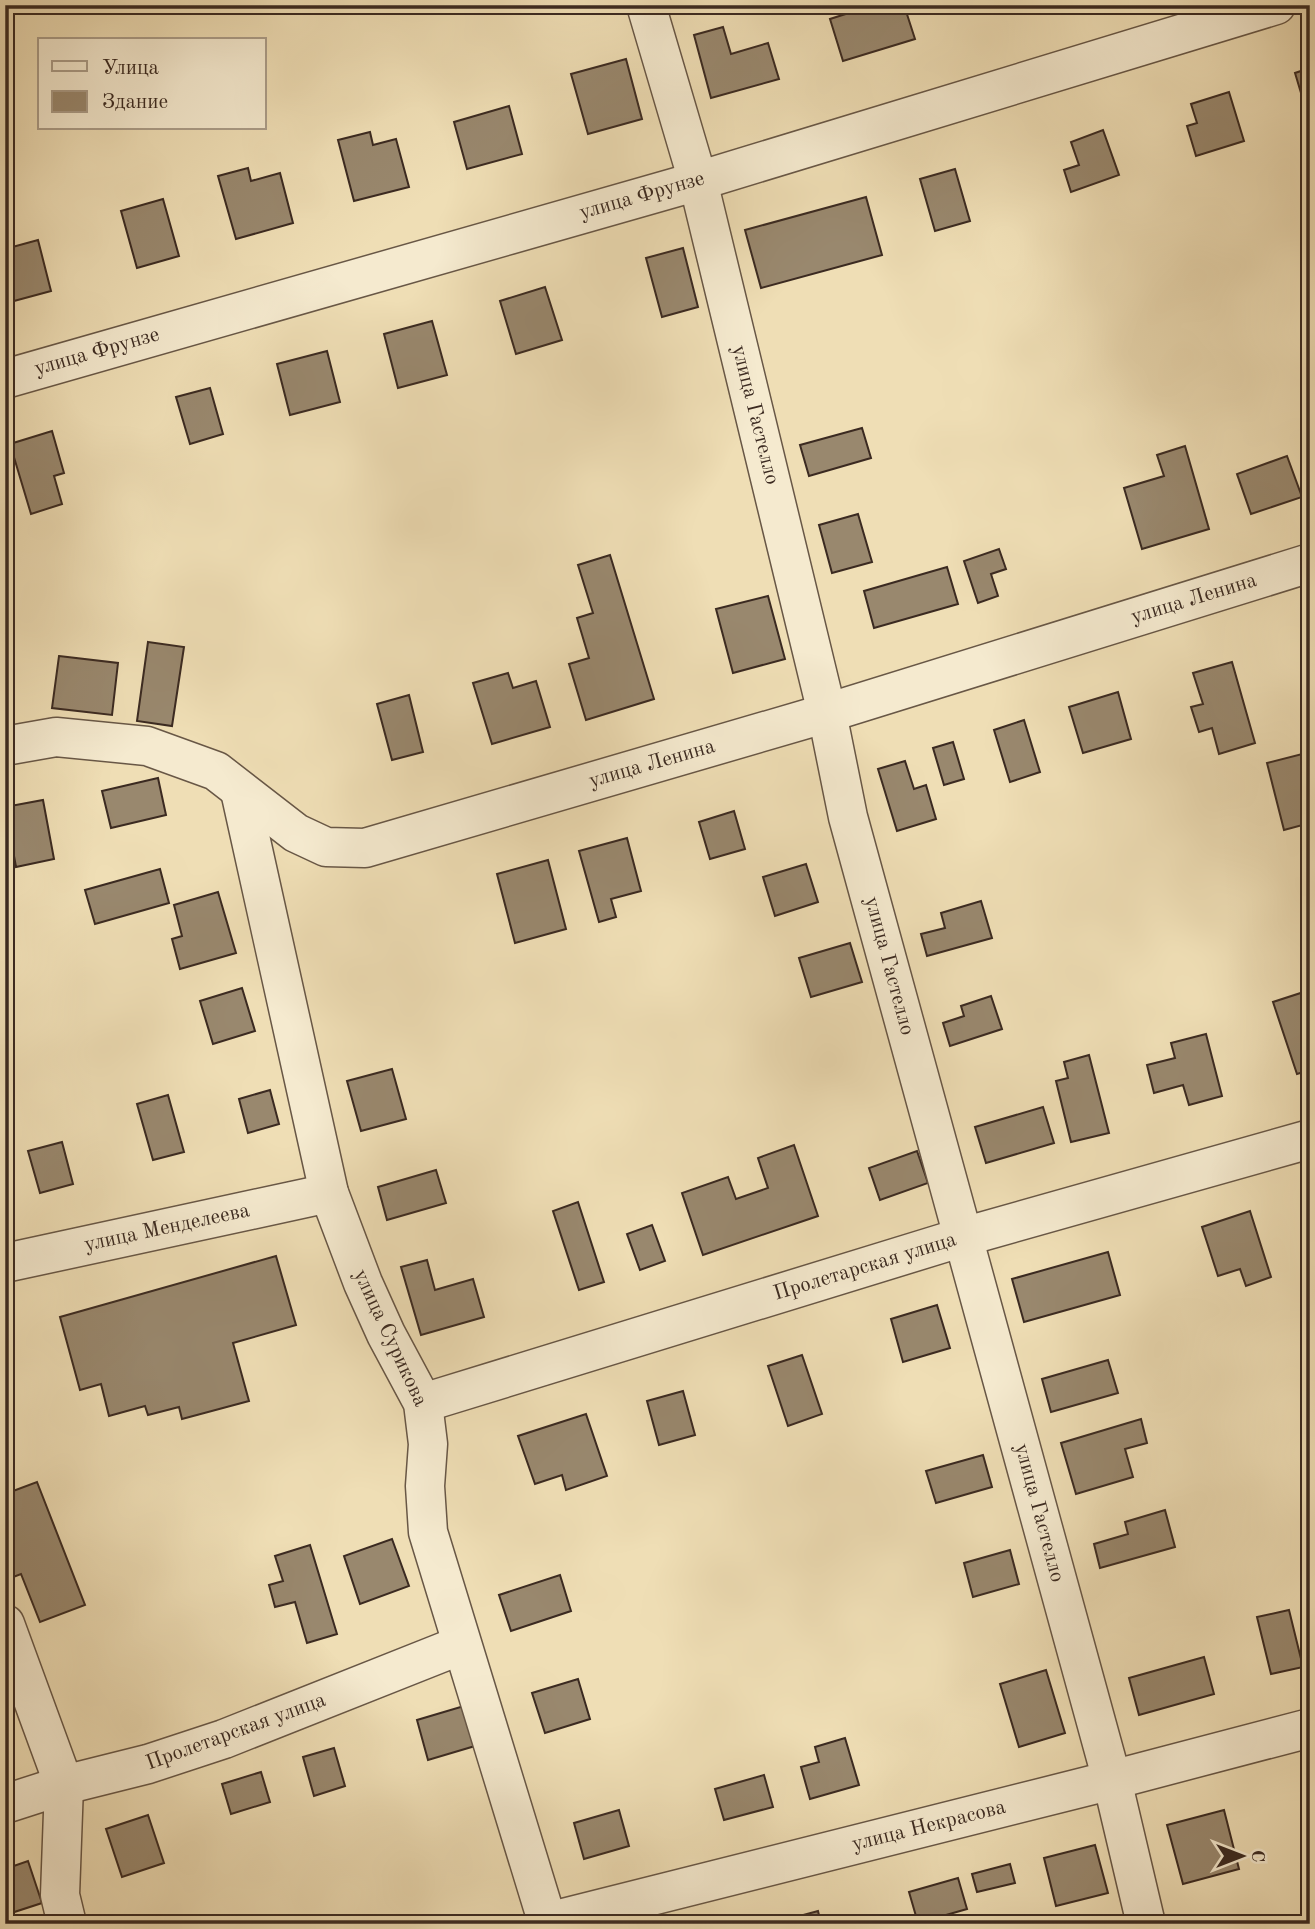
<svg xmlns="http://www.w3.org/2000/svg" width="1315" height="1929" font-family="'Old Standard TT',serif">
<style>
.building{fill:#99886e;stroke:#3b2a21;stroke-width:2}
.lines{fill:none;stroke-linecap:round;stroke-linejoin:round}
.minor-casing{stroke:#685746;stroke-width:41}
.minor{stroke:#f5eacf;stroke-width:38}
.labels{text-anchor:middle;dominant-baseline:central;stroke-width:5;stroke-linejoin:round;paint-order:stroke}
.street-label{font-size:21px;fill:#3b2a21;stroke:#f5eacf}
</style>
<rect width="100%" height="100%" fill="#efdeb5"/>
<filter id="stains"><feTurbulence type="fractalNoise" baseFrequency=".00286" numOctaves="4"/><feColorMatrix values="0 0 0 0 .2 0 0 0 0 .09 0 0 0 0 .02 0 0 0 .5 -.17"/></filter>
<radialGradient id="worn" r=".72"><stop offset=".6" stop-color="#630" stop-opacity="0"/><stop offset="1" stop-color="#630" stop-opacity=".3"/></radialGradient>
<g class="building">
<path d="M874 5H904L915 39 843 61 830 19Z"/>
<path d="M1016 5H1037L1017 11Z"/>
<path d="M723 27 731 54 768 43 779 79 711 98 694 35Z"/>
<path d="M626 59 642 119 588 134 571 74Z"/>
<path d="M1310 68V123L1295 73Z"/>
<path d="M1229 92 1244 141 1196 156 1187 126 1197 123 1191 104Z"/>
<path d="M509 106 522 154 467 169 454 122Z"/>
<path d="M1103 130 1119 175 1071 192 1064 170 1079 165 1071 142Z"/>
<path d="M370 132 373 145 396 139 409 187 354 201 338 140Z"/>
<path d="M248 168 251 181 280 173 293 223 236 239 218 176Z"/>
<path d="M955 169 970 221 935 231 920 179Z"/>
<path d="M866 197 882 255 761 288 745 230Z"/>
<path d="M163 199 179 256 137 268 121 211Z"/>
<path d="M38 240 51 291 14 301 5 274V249Z"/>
<path d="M683 248 698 307 662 317 646 258Z"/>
<path d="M545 287 562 340 516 354 500 301Z"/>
<path d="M432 321 447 375 398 388 384 334Z"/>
<path d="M327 351 340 402 290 415 277 364Z"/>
<path d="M210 388 223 434 190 444 176 397Z"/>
<path d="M862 428 871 458 809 476 800 445Z"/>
<path d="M52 431 64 473 54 476 62 504 31 514 10 444Z"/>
<path d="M1185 446 1209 529 1142 549 1124 488 1164 476 1157 455Z"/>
<path d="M1287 456 1302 497 1251 514 1237 474Z"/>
<path d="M858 514 872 562 832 573 819 525Z"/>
<path d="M999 549 1006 569 991 574 998 596 978 603 964 561Z"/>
<path d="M610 555 654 699 586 720 569 664 589 658 577 618 593 613 578 565Z"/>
<path d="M947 567 958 604 874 628 864 591Z"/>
<path d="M768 596 785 659 733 673 716 609Z"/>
<path d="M148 642 184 647 172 726 137 721Z"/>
<path d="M59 656 118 663 112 715 52 708Z"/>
<path d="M1232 662 1255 743 1219 754 1212 728 1199 732 1191 707 1203 704 1193 673Z"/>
<path d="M508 673 513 688 536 681 550 727 492 744 473 683Z"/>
<path d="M1118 692 1131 739 1083 753 1069 707Z"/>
<path d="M409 695 423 752 392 760 377 704Z"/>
<path d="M1024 720 1040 772 1010 782 994 730Z"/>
<path d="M953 742 964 779 944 785 933 748Z"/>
<path d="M1310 752V823L1284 830 1267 763Z"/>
<path d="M905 761 914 789 926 785 936 819 897 831 878 769Z"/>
<path d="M158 778 166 815 111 828 102 791Z"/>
<path d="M43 800 54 859 16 867 5 807Z"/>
<path d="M734 811 745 849 710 859 699 822Z"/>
<path d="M627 838 641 891 611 899 616 917 599 922 579 851Z"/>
<path d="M548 860 566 929 515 943 497 874Z"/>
<path d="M806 864 818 902 775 916 763 877Z"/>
<path d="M160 869 169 903 95 924 85 890Z"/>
<path d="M218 892 236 953 180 969 172 939 182 936 174 905Z"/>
<path d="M981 901 992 938 927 956 921 934 945 928 941 913Z"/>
<path d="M850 943 862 982 811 997 799 958Z"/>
<path d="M242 988 255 1031 213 1044 200 1001Z"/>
<path d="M1310 990V1070L1297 1074 1273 1002Z"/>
<path d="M991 996 1002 1029 950 1046 943 1023 964 1016 961 1006Z"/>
<path d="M1206 1034 1222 1096 1189 1105 1183 1085 1154 1093 1147 1065 1175 1058 1171 1043Z"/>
<path d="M1089 1055 1109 1133 1071 1142 1056 1081 1068 1078 1064 1062Z"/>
<path d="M392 1069 406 1119 361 1131 347 1081Z"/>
<path d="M270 1090 279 1124 248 1133 239 1099Z"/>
<path d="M168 1095 184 1152 153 1160 137 1104Z"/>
<path d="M1043 1107 1054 1143 986 1163 975 1127Z"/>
<path d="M62 1142 73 1184 40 1193 28 1151Z"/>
<path d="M794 1145 818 1216 703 1255 682 1193 728 1177 736 1199 768 1188 758 1158Z"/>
<path d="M917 1151 928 1183 880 1200 869 1168Z"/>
<path d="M436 1170 446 1203 387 1220 378 1187Z"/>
<path d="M578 1202 604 1282 579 1290 553 1211Z"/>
<path d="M1250 1211 1271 1277 1246 1286 1240 1269 1218 1276 1202 1227Z"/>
<path d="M652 1225 665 1261 640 1270 627 1234Z"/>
<path d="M1108 1252 1120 1295 1024 1322 1012 1279Z"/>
<path d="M276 1256 296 1325 233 1343 249 1401 182 1419 179 1407 148 1415 145 1406 109 1416 101 1384 80 1390 60 1317Z"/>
<path d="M427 1260 435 1290 473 1279 484 1317 421 1335 401 1267Z"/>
<path d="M937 1305 950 1348 903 1362 891 1319Z"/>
<path d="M802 1355 822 1414 788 1426 768 1366Z"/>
<path d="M1108 1360 1118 1393 1051 1412 1042 1379Z"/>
<path d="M683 1391 695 1435 659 1445 647 1401Z"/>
<path d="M586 1414 607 1476 566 1490 562 1475 535 1484 518 1436Z"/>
<path d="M1141 1419 1147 1443 1125 1449 1133 1477 1076 1494 1061 1443Z"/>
<path d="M983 1455 992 1487 936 1503 926 1471Z"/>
<path d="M37 1482 85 1605 40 1622 21 1574 8 1579 5 1573V1494Z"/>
<path d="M1165 1510 1175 1547 1100 1568 1094 1544 1128 1534 1125 1522Z"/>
<path d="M392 1539 409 1586 360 1604 344 1556Z"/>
<path d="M310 1545 337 1634 307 1643 295 1602 275 1607 269 1585 283 1581 275 1556Z"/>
<path d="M1010 1550 1019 1584 973 1597 964 1563Z"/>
<path d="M560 1575 571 1611 511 1631 499 1595Z"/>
<path d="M1289 1610 1303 1667 1271 1674 1257 1617Z"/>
<path d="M1204 1657 1214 1694 1139 1715 1129 1678Z"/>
<path d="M1046 1670 1065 1733 1019 1747 1000 1684Z"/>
<path d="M578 1679 590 1719 545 1733 532 1693Z"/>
<path d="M464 1706 475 1746 428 1760 417 1720Z"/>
<path d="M845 1738 859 1785 810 1799 801 1767 819 1762 815 1747Z"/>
<path d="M334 1748 345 1786 314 1796 303 1757Z"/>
<path d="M261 1772 270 1802 231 1814 222 1784Z"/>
<path d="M764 1775 773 1807 724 1820 715 1789Z"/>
<path d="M1310 1808V1836L1303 1810Z"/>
<path d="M619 1810 629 1846 584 1859 574 1823Z"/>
<path d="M1224 1810 1239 1869 1183 1884 1167 1825Z"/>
<path d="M148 1815 164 1863 122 1877 106 1829Z"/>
<path d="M1095 1845 1108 1893 1056 1906 1044 1858Z"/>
<path d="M28 1861 42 1903 5 1915V1869Z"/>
<path d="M1010 1864 1015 1883 977 1892 972 1874Z"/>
<path d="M958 1878 967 1909 918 1923 909 1892Z"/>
<path d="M818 1911 821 1924H770Z"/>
</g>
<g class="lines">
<defs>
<g id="minor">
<path d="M646 5 698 181 827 713 848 817 1112 1780 1146 1924"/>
<path d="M5 379 698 181 1276 5"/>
<path d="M5 746 56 737 147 746 216 771 296 833 326 847 365 848 827 713 1310 563"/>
<path d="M240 791 329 1193 363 1283 386 1334 423 1403 428 1444 425 1486 428 1532 548 1924"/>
<path d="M5 1263 329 1193"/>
<path d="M423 1403 963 1237 1310 1139"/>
<path d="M5 1624 64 1785 60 1895 67 1924"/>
<path d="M5 1804 64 1785 148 1764 224 1739 461 1645"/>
<path d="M548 1922 1112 1780 1310 1728"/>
</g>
</defs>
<use href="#minor" class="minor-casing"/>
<use href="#minor" class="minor"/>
</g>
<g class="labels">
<g class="street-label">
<text transform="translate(642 196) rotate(-16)">улица Фрунзе</text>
<text transform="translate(97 352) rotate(-16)">улица Фрунзе</text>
<text transform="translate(755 415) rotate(76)">улица Гастелло</text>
<text transform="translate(1194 599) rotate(-17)">улица Ленина</text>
<text transform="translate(652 764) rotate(-16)">улица Ленина</text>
<text transform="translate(889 966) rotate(75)">улица Гастелло</text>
<text transform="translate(167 1228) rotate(-12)">улица Менделеева</text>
<text transform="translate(865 1267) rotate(-17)">Пролетарская улица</text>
<text transform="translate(390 1338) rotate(65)">улица Сурикова</text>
<text transform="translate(1039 1513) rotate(75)">улица Гастелло</text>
<text transform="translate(236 1732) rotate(-20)">Пролетарская улица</text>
<text transform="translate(929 1826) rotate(-14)">улица Некрасова</text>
</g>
</g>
<rect width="1315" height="1929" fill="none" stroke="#efdeb5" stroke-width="28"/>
<rect x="7" y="7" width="1301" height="1915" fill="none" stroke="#3b2a21" stroke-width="3.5"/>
<rect x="14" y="14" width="1287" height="1901" fill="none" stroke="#3b2a21" stroke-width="2"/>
<rect x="38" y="38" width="228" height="91" fill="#f5eacf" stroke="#ab9d89" stroke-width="2"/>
<rect x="52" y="61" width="35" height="10" fill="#f5eacf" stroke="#ab9d89" stroke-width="2"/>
<text x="102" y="74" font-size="21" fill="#3b2a21">Улица</text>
<rect x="52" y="91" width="35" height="21" fill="#99886e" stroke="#ab9d89" stroke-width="2"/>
<text x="102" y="108" font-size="21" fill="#3b2a21">Здание</text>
<g transform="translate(1242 1856) rotate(90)" stroke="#f5eacf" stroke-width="5" paint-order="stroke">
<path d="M0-5L12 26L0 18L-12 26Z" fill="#3b2a21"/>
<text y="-10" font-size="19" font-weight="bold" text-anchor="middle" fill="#3b2a21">С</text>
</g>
<rect width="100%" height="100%" filter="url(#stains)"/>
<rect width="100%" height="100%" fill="url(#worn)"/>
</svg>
